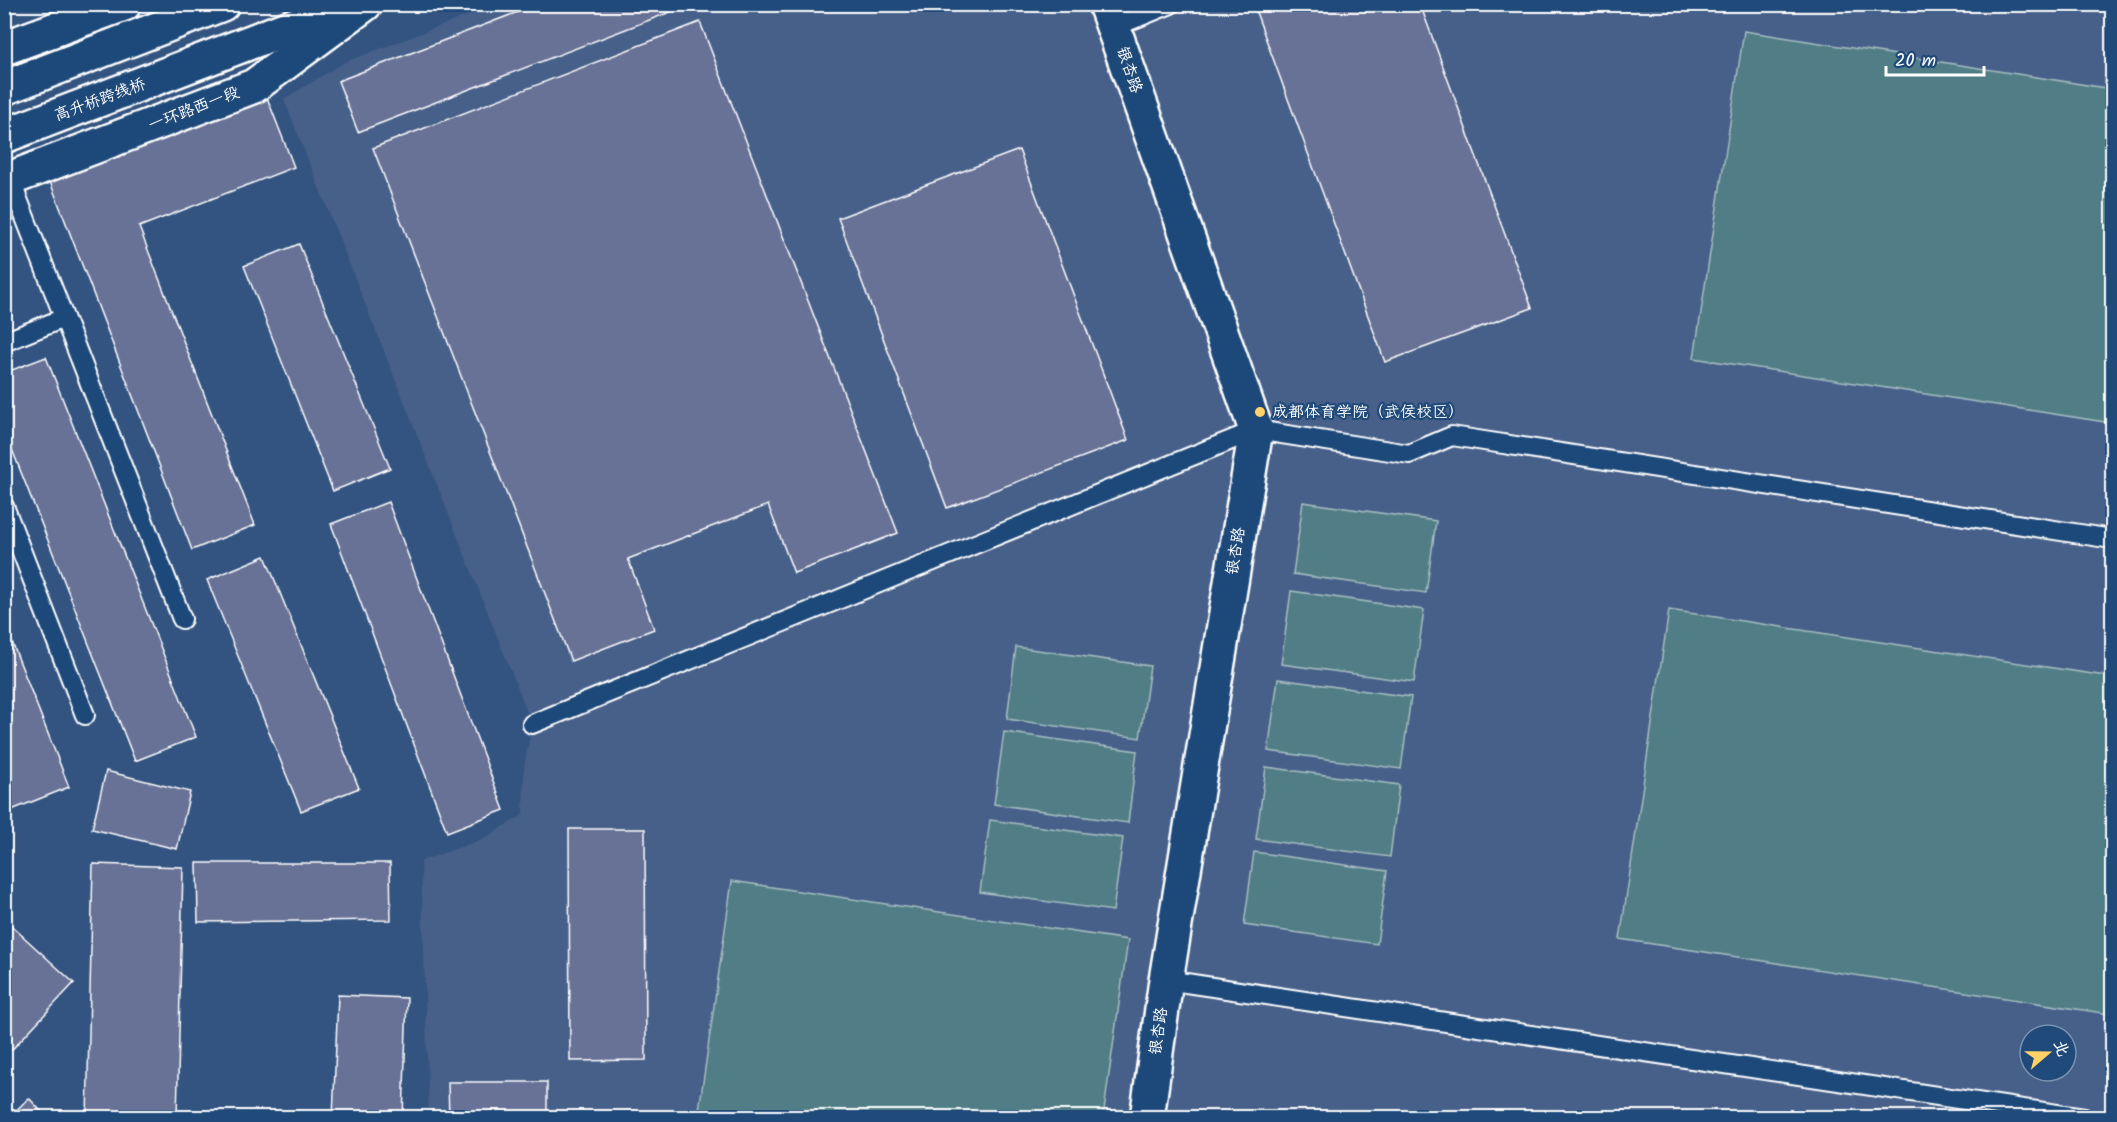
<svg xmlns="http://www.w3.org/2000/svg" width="2117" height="1122" font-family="Kalam,'LXGW WenKai TC',sans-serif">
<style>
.built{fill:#476089;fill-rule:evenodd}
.green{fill:#517e86;stroke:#a8bec2;stroke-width:1.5}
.building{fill:#677196;stroke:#fff;stroke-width:1.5}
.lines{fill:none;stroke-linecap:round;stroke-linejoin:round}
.lane-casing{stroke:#fff;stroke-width:22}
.street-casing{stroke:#fff;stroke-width:38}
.primary-casing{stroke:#fff;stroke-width:38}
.lane{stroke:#1f4a7a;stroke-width:18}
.street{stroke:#1f4a7a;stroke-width:33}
.primary{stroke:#1f4a7a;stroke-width:33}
.poi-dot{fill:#ffd166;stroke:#1f4a7a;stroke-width:2}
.labels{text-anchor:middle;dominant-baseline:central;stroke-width:4.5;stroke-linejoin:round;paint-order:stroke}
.street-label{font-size:16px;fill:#fff;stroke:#1f4a7a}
.poi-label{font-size:16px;fill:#fff;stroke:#1f4a7a;text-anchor:start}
</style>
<rect width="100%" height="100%" fill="#335481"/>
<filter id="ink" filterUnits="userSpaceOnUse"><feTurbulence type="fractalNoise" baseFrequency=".0167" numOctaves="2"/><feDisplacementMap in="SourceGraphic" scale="12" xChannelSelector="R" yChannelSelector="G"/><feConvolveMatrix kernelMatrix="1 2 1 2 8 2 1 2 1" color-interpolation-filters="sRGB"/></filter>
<g filter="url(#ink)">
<path class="built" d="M496 5H2112V1117H429L421 861 483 839 523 815 524 768 532 724 284 99 345 62ZM2030 1035H2066V1071H2030Z"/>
<g class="green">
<path d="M1744 31 2112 89V423L1694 358Z"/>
<path d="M1303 502 1436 521 1426 593 1293 574Z"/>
<path d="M1291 591 1424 610 1414 682 1281 664Z"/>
<path d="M1669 610 2112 677V988L2109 1014 1620 939Z"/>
<path d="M1016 647 1150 666 1140 738 1007 719Z"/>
<path d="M1278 679 1411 697 1401 769 1268 751Z"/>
<path d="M1004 732 1137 751 1128 823 994 804Z"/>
<path d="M1266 767 1399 785 1390 857 1256 839Z"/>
<path d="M990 820 1123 838 1113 911 980 892Z"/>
<path d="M1254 852 1387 871 1377 944 1244 925Z"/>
<path d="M732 881 1128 940 1103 1117H698Z"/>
</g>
<g class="building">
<path d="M539 4H691L358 132 338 81Z"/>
<path d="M1253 4H1420L1532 308 1385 362Z"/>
<path d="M700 22 898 533 794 573 768 505 628 559 654 629 571 661 373 148Z"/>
<path d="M266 95 294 167 139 227 255 525 192 550 49 179Z"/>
<path d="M1019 150 1128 440 947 508 838 218Z"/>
<path d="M299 244 390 468 333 491 244 266Z"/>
<path d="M46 357 196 737 135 761 4 429V373Z"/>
<path d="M388 502 504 810 447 832 331 524Z"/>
<path d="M265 556 359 788 301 811 207 580Z"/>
<path d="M4 622 69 787 9 811 4 800Z"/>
<path d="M106 771 190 792 177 849 92 829Z"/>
<path d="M569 829H645L646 1060 570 1061Z"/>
<path d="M197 863H390L391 920 198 922Z"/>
<path d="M93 864 183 867 177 1118H87Z"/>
<path d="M4 919 74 983 4 1058Z"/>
<path d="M338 995 407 998 403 1118H333Z"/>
<path d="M448 1082H547V1118H449Z"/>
<path d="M29 1098 47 1118H8Z"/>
</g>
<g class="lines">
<defs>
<g id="lane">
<path d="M1114 27 1171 4"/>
<path d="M10 179 182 619"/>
<path d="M4 342 64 318"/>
<path d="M4 506 85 715"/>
<path d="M532 724 1256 430 1409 454 1452 436 2112 539"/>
<path d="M1166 980 2084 1118"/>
</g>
<path id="street" d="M1105 4 1256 430 1166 980 1147 1118"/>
<g id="primary">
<path d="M4 48 124 4"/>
<path d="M4 88 222 4"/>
<path d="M4 136 340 8"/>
<path d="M4 181 254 86 365 4"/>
</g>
</defs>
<use href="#lane" class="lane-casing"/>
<use href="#street" class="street-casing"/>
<use href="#primary" class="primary-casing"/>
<use href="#lane" class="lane"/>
<use href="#street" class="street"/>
<use href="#primary" class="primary"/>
</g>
</g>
<circle class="poi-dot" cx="1260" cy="412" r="6"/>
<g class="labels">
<g class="street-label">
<text transform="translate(1129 70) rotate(71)">银杏路</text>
<text transform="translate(100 100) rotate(-20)">高升桥跨线桥</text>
<text transform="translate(194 109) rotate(-21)">一环路西一段</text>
<text transform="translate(1236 551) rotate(-81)">银杏路</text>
<text transform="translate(1159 1031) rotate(-82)">银杏路</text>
</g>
<g class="poi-label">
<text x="1272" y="412">成都体育学院（武侯校区）</text>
</g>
</g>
<rect width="2117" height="1122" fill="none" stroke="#1f4a7a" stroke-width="24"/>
<rect x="12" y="12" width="2093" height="1098" fill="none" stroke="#fff" stroke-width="2" filter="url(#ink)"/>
<g transform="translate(2048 1053) rotate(70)"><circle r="28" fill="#1f4a7a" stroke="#7992af" stroke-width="1.5"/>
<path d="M0-4.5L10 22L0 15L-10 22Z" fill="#ffd166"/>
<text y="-9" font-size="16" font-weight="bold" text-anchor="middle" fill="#ffffff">北</text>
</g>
<path d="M1886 66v9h98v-9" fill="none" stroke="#ffffff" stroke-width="3"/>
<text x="1895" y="66" font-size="18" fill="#ffffff" stroke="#1f4a7a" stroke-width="4.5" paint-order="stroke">20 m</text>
</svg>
